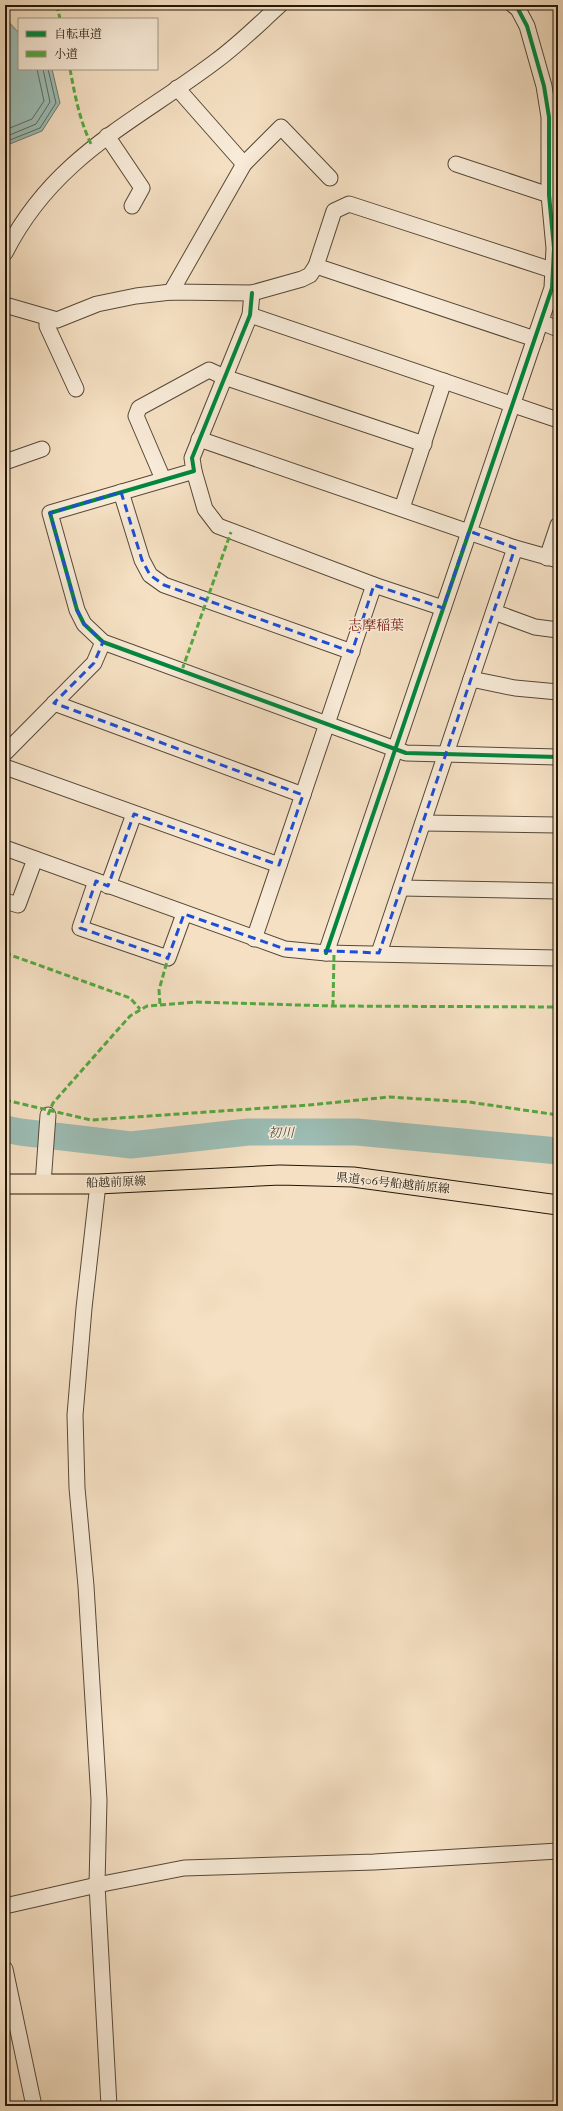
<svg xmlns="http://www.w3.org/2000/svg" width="563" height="2111" font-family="'IM FELL French Canon','Noto Serif JP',serif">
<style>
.water{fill:#9cbdb5;stroke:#6b7a70}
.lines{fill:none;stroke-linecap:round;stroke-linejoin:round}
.shore{stroke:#5f6a5e;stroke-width:1}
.river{stroke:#9cbdb5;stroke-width:27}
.minor-casing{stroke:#574837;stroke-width:17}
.major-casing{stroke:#221608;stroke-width:21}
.minor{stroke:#f8ebd8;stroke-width:15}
.major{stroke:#f5e0c3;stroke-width:19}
.quiet{stroke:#53a941;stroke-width:3;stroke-dasharray:6 3;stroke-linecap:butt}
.cycleway-casing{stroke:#f8ebd8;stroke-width:6}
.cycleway{stroke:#00873e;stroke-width:4}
.marked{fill:none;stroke:#1d4ed8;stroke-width:3;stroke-dasharray:8 5;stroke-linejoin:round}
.labels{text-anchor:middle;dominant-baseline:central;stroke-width:3;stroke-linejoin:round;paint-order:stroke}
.street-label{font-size:12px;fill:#221608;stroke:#f8ebd8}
.water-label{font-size:13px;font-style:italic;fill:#4d5045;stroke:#f8ebd8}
.quarter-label{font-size:14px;fill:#7a1f14;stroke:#f8ebd8}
</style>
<rect width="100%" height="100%" fill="#f5e0c3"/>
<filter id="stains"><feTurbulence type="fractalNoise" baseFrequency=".005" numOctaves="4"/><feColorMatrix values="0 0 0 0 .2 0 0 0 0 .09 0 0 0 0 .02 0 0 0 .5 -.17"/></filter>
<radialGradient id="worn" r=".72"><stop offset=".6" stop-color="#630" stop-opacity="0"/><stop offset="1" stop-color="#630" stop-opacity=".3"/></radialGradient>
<path class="water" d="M5 18 19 33V69H52L60 103 42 131 5 146Z"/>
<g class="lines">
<g class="shore">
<path d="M5 130 32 119 44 101 37 69"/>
<path d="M5 137 36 124 50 102 43 69"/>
<path d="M5 142 40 128 56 103 48 69"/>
</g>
<path class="river" d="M5 1129 20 1132 131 1145 248 1132H357L558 1151"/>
<defs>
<g id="minor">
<path d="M177 88 244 164"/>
<path d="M107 136 142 188 132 206"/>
<path d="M456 164 549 195"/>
<path d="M5 253C54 156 134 123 216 61 238 45 259 24 280 5"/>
<path d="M316 266 535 339"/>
<path d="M171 292 244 164 281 127 330 178"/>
<path d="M252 293 250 315 192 458 194 471 50 513 77 610 84 624 103 642 406 753 558 757"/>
<path d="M5 305 57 320 97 304 136 296 171 292 252 293 302 279 310 275 316 266 334 211 349 204 558 272"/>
<path d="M250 315 558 420"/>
<path d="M47 318V326L76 389"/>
<path d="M541 322 558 329"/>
<path d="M199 439 515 548 558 560"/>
<path d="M5 462 42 449"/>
<path d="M194 471 205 509 218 526 374 585 443 608"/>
<path d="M163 479 136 416 139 408 209 370 224 377 424 444"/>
<path d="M121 492 142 560 150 575 164 585 352 652"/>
<path d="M402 508 444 381"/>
<path d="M547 558 558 525"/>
<path d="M494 612 535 627 558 630"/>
<path d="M471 679 515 688 558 692"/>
<path d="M54 703 303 795"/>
<path d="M5 753 94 663 103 642"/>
<path d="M5 767 279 865"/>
<path d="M423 823 558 825"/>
<path d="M5 848 285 949 326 953 558 958"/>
<path d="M96 881 80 928 168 958 184 914"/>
<path d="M108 886 134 814"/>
<path d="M401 888 558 891"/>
<path d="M5 901 18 905 35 859"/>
<path d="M254 939 374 585"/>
<path d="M326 953 552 288 554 248 549 195V117L544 86 527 26 518 9 513 5"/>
<path d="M379 953 515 548"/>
<path d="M43 1184 48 1115"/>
<path d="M98 1184 84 1308 75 1415 77 1488 86 1586 99 1800 97 1885 109 2106"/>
<path d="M5 1906 97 1885 184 1868 374 1862 558 1851"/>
<path d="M5 1969 34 2106"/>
</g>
<path id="major" d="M5 1184H98L280 1175 353 1177 558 1205"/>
</defs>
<use href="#minor" class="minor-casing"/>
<use href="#major" class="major-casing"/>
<use href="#minor" class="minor"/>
<use href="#major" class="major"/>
<g class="quiet">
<path d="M57 5 60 19"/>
<path d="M70 69C75 96 80 122 92 146"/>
<path d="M182 670 231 532"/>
<path d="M5 953 130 998 140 1009"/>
<path d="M160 1004 159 990 168 958"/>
<path d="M333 1006 334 953"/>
<path d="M5 1100 91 1120 309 1105 389 1097 469 1102 558 1115"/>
<path d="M48 1115 53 1103 130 1016 147 1006 196 1002 333 1006 558 1007"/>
</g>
<defs>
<g id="cycleway">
<path d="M252 293 250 315 192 458 194 471 50 513 77 610 84 624 103 642 406 753 558 757"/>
<path d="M326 953 552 288 554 248 549 195V117L544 86 527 26 518 9 513 5"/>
</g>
</defs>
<use href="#cycleway" class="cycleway-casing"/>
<use href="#cycleway" class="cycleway"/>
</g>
<path class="marked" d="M121 492 142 560 150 575 164 585 352 652 374 585 443 608 469 531 515 548 379 953 285 949 184 914 168 958 80 928 96 881 108 886 134 814 279 865 303 795 54 703 94 663 103 642 84 624 77 610 50 513Z"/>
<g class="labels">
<g class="street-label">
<text transform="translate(116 1182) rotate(-2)">船越前原線</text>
<text transform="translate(393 1183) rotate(6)">県道506号船越前原線</text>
</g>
<g class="water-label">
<text x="281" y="1132">初川</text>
</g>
<g class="quarter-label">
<text x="376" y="625">志摩稲葉</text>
</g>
</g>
<rect width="563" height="2111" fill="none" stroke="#f5e0c3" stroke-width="20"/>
<rect x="6" y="6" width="551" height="2099" fill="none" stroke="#221608" stroke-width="2"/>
<rect x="10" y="10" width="543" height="2091" fill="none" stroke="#221608"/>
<rect x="18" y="18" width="140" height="52" fill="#f8ebd8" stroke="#a29685"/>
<rect x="26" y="31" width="20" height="6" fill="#00873e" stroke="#a29685"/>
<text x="54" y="38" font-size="12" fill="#221608">自転車道</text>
<rect x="26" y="51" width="20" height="6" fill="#53a941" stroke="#a29685"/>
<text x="54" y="58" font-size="12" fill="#221608">小道</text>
<rect width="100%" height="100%" filter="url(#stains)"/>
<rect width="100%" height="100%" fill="url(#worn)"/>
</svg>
